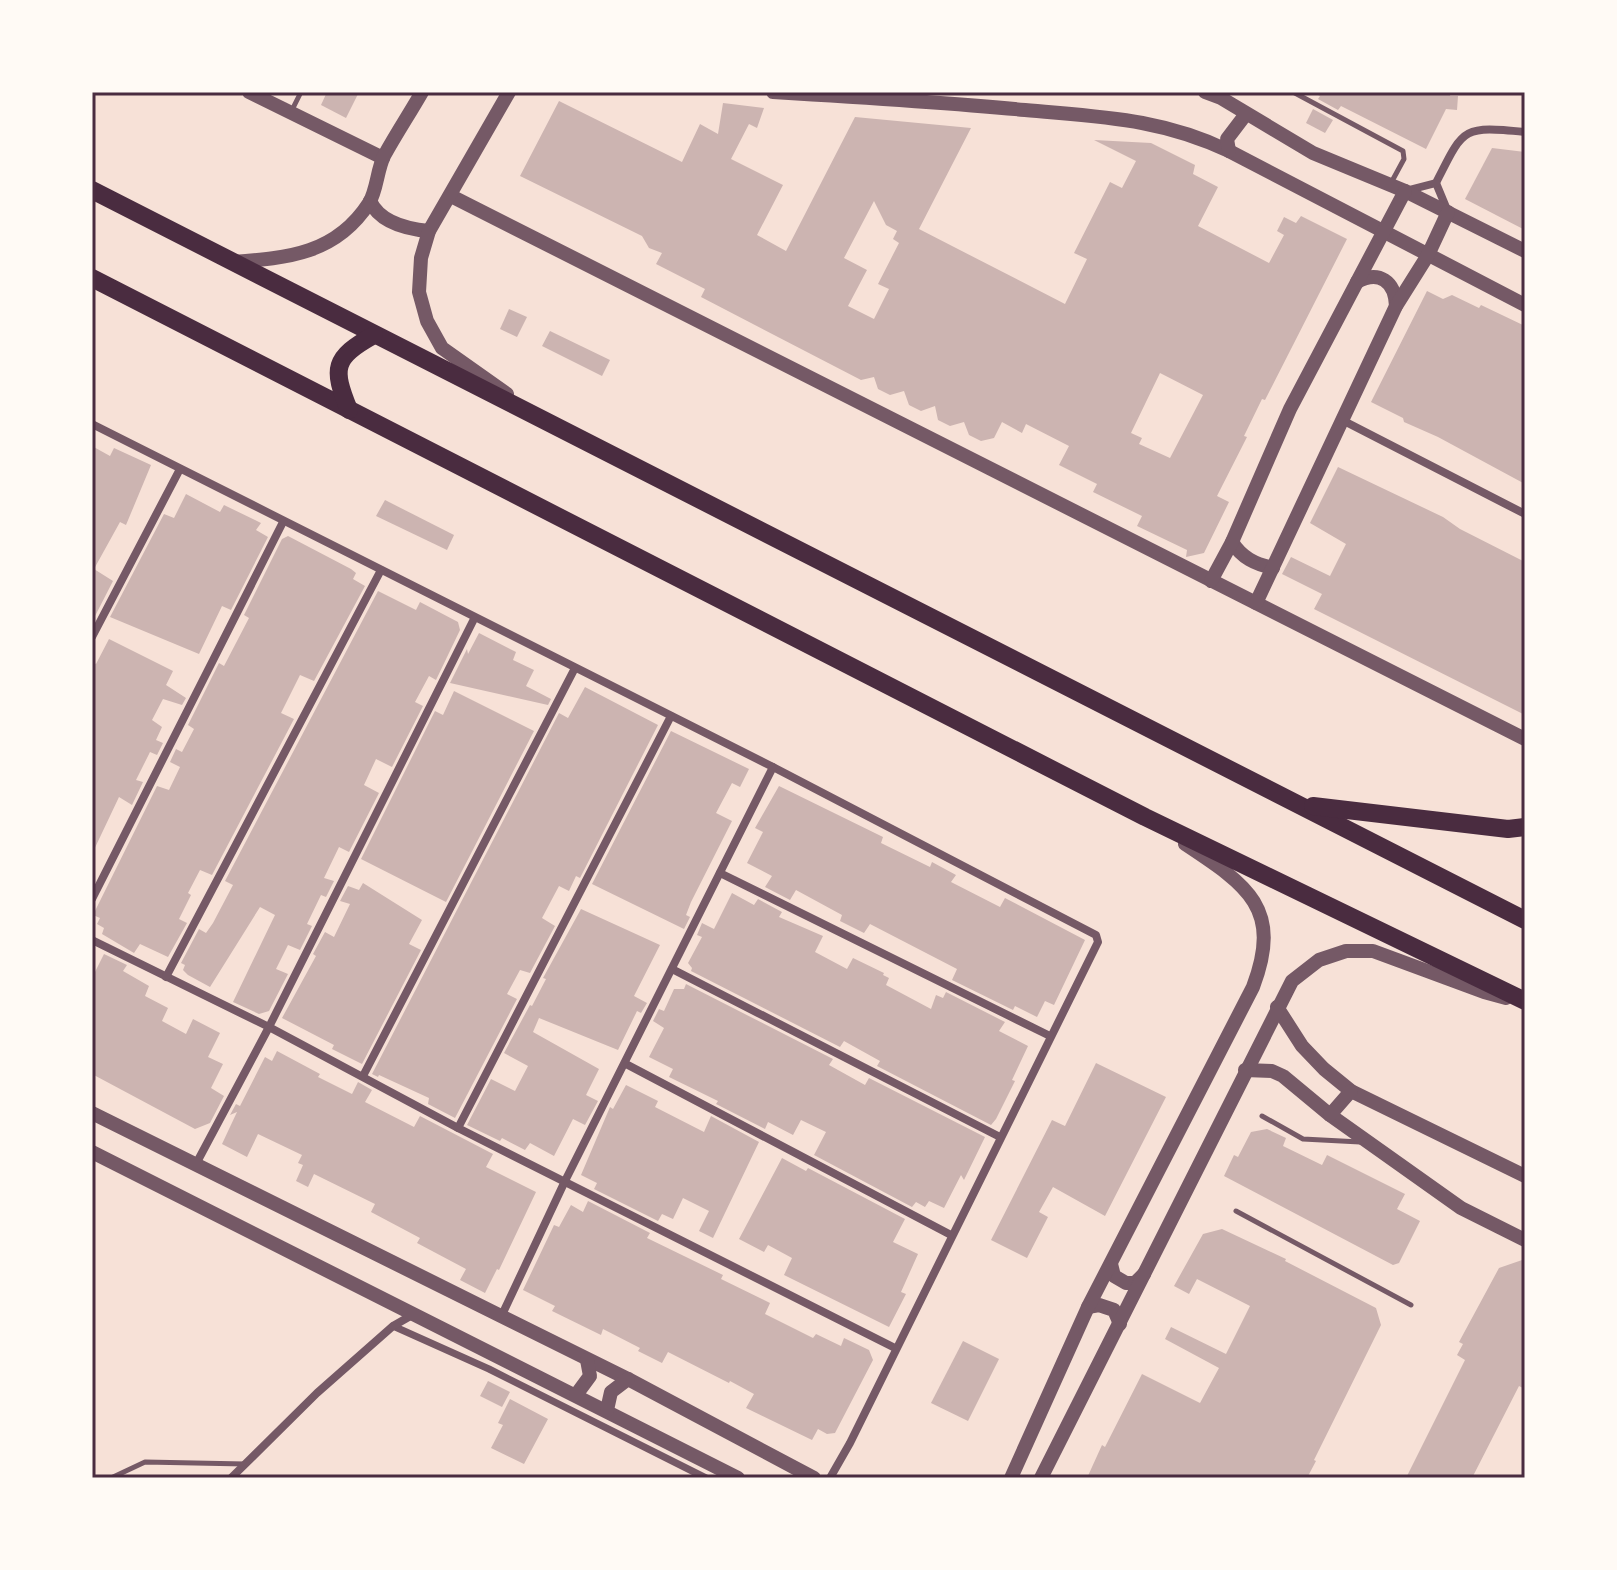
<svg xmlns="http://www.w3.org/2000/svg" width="1617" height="1570" font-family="'Noto Sans',sans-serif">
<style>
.building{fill:#ccb4b1;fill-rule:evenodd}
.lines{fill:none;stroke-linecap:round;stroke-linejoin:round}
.service{stroke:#755966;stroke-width:5}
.pedestrian{stroke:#755966;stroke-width:7}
.minor{stroke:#755966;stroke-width:8}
.tertiary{stroke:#755966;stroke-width:14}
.trunk{stroke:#4a2c40;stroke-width:18}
.neatline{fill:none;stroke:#4a2c40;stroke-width:3}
</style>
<rect width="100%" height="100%" fill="#f7e1d7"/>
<g class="building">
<path d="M327 92H359L346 118 321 105Z"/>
<path d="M1312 92H1451L1450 96H1458L1457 110 1446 109 1426 149 1341 106 1338 110 1318 99 1320 96Z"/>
<path d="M559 101 682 162 700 124 718 134 723 103 764 108 757 128 749 124 731 159 783 185 757 235 786 251 855 117 971 128 919 229 1065 304 1087 259 1074 253 1110 182 1122 188 1136 161 1094 140 1151 143 1195 165 1193 174 1218 187 1198 226 1269 263 1284 235 1277 231 1284 217 1296 223 1301 216 1347 239 1265 400 1262 399 1244 436 1247 437 1217 496 1229 502 1204 553 1186 557 1187 550 1137 526 1142 516 1093 492 1097 484 1059 465 1069 446 1026 424 1022 433 1002 422 994 438 981 441 969 435 964 422 950 426 938 420 935 406 921 411 909 405 904 391 890 395 878 389 874 377 861 380 701 297 705 289 656 264 662 253 649 248 642 236 520 176ZM874 201 886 225 897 231 893 239 899 243 878 284 889 289 874 319 848 306 867 270 844 258ZM1160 373 1203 395 1170 458 1139 444 1142 438 1131 433Z"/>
<path d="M1313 109 1333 120 1325 133 1306 123Z"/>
<path d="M1492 148 1525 152V230L1465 199Z"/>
<path d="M1427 291 1443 299 1452 295 1479 308 1481 305 1525 326V484L1438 437 1404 422 1403 418 1371 402Z"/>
<path d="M509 309 527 317 517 337 500 329Z"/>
<path d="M550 331 610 360 602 376 542 346Z"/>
<path d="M92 446 110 456 114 448 151 465 126 525 120 522 94 569 113 581 92 622Z"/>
<path d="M1338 467 1443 517 1460 529 1525 562V715L1314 609 1322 594 1282 574 1291 557 1330 576 1346 544 1310 523Z"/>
<path d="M186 494 220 512 224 505 261 523 256 530 268 537 231 610 222 606 199 654 110 617 164 514 174 518Z"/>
<path d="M385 500 454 535 447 550 376 516Z"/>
<path d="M288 536 351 569 356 573 353 579 365 586 314 681 300 675 281 713 294 719 212 875 200 870 188 893 191 895 179 919 187 923 168 957 140 944 134 953 102 934 104 928 97 924 100 918 93 915 157 786 169 790 180 767 170 762 176 749 182 752 194 729 188 725 219 663 224 666 249 618 244 615 282 539Z"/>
<path d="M378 591 416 610 420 602 458 622 460 630 436 680 429 676 415 702 423 706 392 767 376 759 364 785 379 793 349 852 339 847 324 878 334 881 326 897 321 895 307 924 312 926 300 950 288 945 276 969 288 974 269 1011 259 1014 233 1002 275 915 260 907 210 987 188 975 183 970 185 965 181 963 199 929 206 933 213 923 233 885 225 881Z"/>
<path d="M479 633 516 652 513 660 534 670 526 686 551 699 548 705 450 683 467 649 468 654Z"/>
<path d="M109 639 173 671 166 685 186 698 182 705 163 699 152 720 162 727 156 740 163 743 157 755 150 752 136 780 143 782 132 805 119 797 92 854V662L96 664Z"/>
<path d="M585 687 658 725 580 878 576 876 569 891 559 886 542 918 555 926 530 973 520 970 507 994 517 999 455 1118 428 1104 429 1098 379 1075 378 1077 372 1074 559 713 568 718Z"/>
<path d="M454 691 534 731 446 902 361 859 435 711 443 715Z"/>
<path d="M671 731 749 769 740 787 732 783 716 813 732 821 691 902 686 915 690 917 684 929 592 884Z"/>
<path d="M779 786 883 837 881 843 930 867 932 862 956 875 951 882 1000 907 1005 898 1085 940 1054 1005 1045 1001 1037 1017 1015 1006 1013 1010 952 980 957 969 870 924 864 933 840 921 842 915 796 890 790 900 765 887 772 876 747 863 763 832 755 828Z"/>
<path d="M363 883 422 920 409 944 421 950 362 1064 332 1049 334 1045 282 1018 316 956 313 954 325 932 334 937 350 904 340 901 348 886 359 890Z"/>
<path d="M732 893 754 905 758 899 782 912 779 917 823 936 815 952 847 969 853 958 884 973 883 975 889 978 886 985 931 1009 936 995 943 998 946 992 1005 1022 999 1031 1028 1046 1012 1080 1015 1081 996 1119 991 1125 877 1066 880 1061 844 1041 840 1047 691 971 692 968 688 963 702 937 697 935 702 923 714 929Z"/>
<path d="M581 909 660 945 634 996 647 1003 641 1013 637 1011 618 1050 539 1018 533 1032 599 1069 586 1095 598 1101 585 1125 573 1119 554 1156 530 1143 525 1150 502 1138 500 1141 467 1125 491 1079 515 1091 528 1066 504 1053 530 1005 532 1006 546 979 543 978Z"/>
<path d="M104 954 127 965 123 971 149 986 145 996 168 1008 162 1021 186 1034 193 1019 220 1033 208 1057 223 1064 211 1088 224 1096 210 1123 195 1129 92 1074V978Z"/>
<path d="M686 984 833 1059 829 1065 865 1085 869 1078 985 1137 964 1180 961 1175 944 1208 929 1201 925 1207 916 1202 912 1207 814 1155 826 1132 801 1120 793 1135 768 1122 765 1129 716 1104 718 1101 669 1077 673 1069 649 1057 664 1028 653 1021 659 1009 664 1011 674 989H684Z"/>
<path d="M277 1051 320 1074 318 1077 352 1094 358 1082 372 1090 365 1102 414 1127 420 1116 493 1154 486 1167 536 1192 499 1270 497 1269 485 1293 460 1280 466 1269 417 1243 420 1238 371 1212 375 1204 314 1174 308 1187 296 1181 303 1165 298 1163 302 1155 258 1134 247 1157 222 1144 237 1112 230 1115 236 1104 240 1106 265 1057 272 1061Z"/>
<path d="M1096 1063 1166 1097 1105 1216 1053 1187 1039 1212 1048 1217 1027 1258 991 1240 1052 1120 1065 1126Z"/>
<path d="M626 1085 658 1101 655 1107 704 1132 711 1116 759 1142 713 1238 699 1231 709 1211 683 1198 673 1219 662 1214 658 1221 594 1189 597 1183 581 1175 610 1107 613 1109Z"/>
<path d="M1267 1129 1286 1138 1283 1146 1322 1165 1327 1155 1405 1194 1397 1209 1420 1221 1399 1263 1393 1265 1224 1176 1234 1155 1238 1157 1251 1132Z"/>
<path d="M782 1158 806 1171 808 1168 905 1219 893 1242 918 1254 901 1292 906 1294 889 1327 784 1275 792 1258 768 1245 764 1252 739 1239Z"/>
<path d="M588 1201 650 1233 647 1238 723 1275 721 1279 770 1303 765 1314 813 1338 816 1334 841 1346 844 1338 869 1350 873 1360 835 1433 827 1434 818 1429 812 1440 746 1408 754 1394 730 1381 729 1383 668 1352 662 1363 638 1351 640 1348 603 1329 601 1335 552 1311 555 1306 523 1290 554 1225 559 1227 571 1205 583 1212Z"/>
<path d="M1222 1229 1286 1259 1285 1261 1376 1308 1381 1325 1314 1460 1316 1461 1307 1478H1087L1102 1445 1105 1447 1142 1374 1200 1403 1219 1368 1165 1339 1171 1327 1226 1354 1250 1306 1197 1279 1189 1294 1174 1286 1203 1234Z"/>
<path d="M1525 1259V1389L1519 1386 1472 1478H1406L1465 1360 1457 1355 1463 1344 1459 1342 1499 1268Z"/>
<path d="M963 1341 999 1359 968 1421 931 1403Z"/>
<path d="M488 1381 510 1392 502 1407 480 1396Z"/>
<path d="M510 1399 548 1419 524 1464 491 1448 503 1425 498 1423Z"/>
</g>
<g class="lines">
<g class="service">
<path d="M1293 92 1403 151 1404 159 1391 183"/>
<path d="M291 112 301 92"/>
<path d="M1262 1116 1303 1139 1360 1142"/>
<path d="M1236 1211 1411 1305"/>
<path d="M111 1478 145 1462 245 1464"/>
</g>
<path class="pedestrian" d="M393 1326 489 1369 706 1478"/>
<g class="minor">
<path d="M1436 183 1448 212"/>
<path d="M1405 191 1436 183C1464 127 1462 126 1525 132"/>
<path d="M1342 420 1525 514"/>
<path d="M92 424 773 767 1096 935 1098 942 850 1443 830 1478"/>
<path d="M92 637 180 469"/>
<path d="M720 873 1050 1036"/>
<path d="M92 899 283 522"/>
<path d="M92 940 269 1027 458 1128 895 1348"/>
<path d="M672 969 1000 1137"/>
<path d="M166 977 381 570"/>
<path d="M626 1064 951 1235"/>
<path d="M363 1076 575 668"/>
<path d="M458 1128 671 716"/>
<path d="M196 1164 269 1027 474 619"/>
<path d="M501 1317 565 1181 773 767"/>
<path d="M231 1478 317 1393 393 1326 414 1314"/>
</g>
<g class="tertiary">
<path d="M249 92 383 158"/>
<path d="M773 92C857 97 941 102 1025 110 1100 117 1160 118 1229 151L1525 305"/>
<path d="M1205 92 1221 98 1313 153 1405 191 1525 251"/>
<path d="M1229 151 1227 139 1246 114"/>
<path d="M451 196 1525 739"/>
<path d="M370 201C380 223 407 229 429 231"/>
<path d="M233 262C288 258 336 254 369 203 377 190 377 170 384 156 396 134 410 113 422 92"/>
<path d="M1357 282C1379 270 1395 281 1396 306"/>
<path d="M507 394 442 348 427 321 419 292 421 258 429 231 509 92"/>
<path d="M1232 542C1242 558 1255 564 1273 568"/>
<path d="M1211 581 1232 542 1290 409 1405 191"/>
<path d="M1256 603 1396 306 1428 255 1448 212"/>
<path d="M1277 1007 1302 1046 1324 1069 1351 1091 1525 1176"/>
<path d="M1245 1070 1272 1071 1283 1076 1330 1115 1461 1208 1525 1240"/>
<path d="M92 1113 628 1379 814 1478"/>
<path d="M1330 1115 1351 1091"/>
<path d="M92 1152 738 1478"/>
<path d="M1111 1264 1114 1276 1126 1283H1135L1144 1274"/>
<path d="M1088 1307 1099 1305 1114 1310 1120 1324"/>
<path d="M576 1395 590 1376 587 1360"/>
<path d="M607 1410 611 1392 628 1379"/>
<path d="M1011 1478 1088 1307 1253 987C1283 908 1247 885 1185 844"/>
<path d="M1041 1478 1292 981 1319 960 1346 951H1373L1484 992 1506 998"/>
</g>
<g class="trunk">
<path d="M92 190 1525 920"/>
<path d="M92 278 1145 817 1525 1001"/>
<path d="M349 410C332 368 333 358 374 335"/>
<path d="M1313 806 1508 829 1525 827"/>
</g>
</g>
<rect width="1617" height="1570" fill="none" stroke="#fffaf5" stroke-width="188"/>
<rect x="94" y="94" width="1429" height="1382" class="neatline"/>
</svg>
